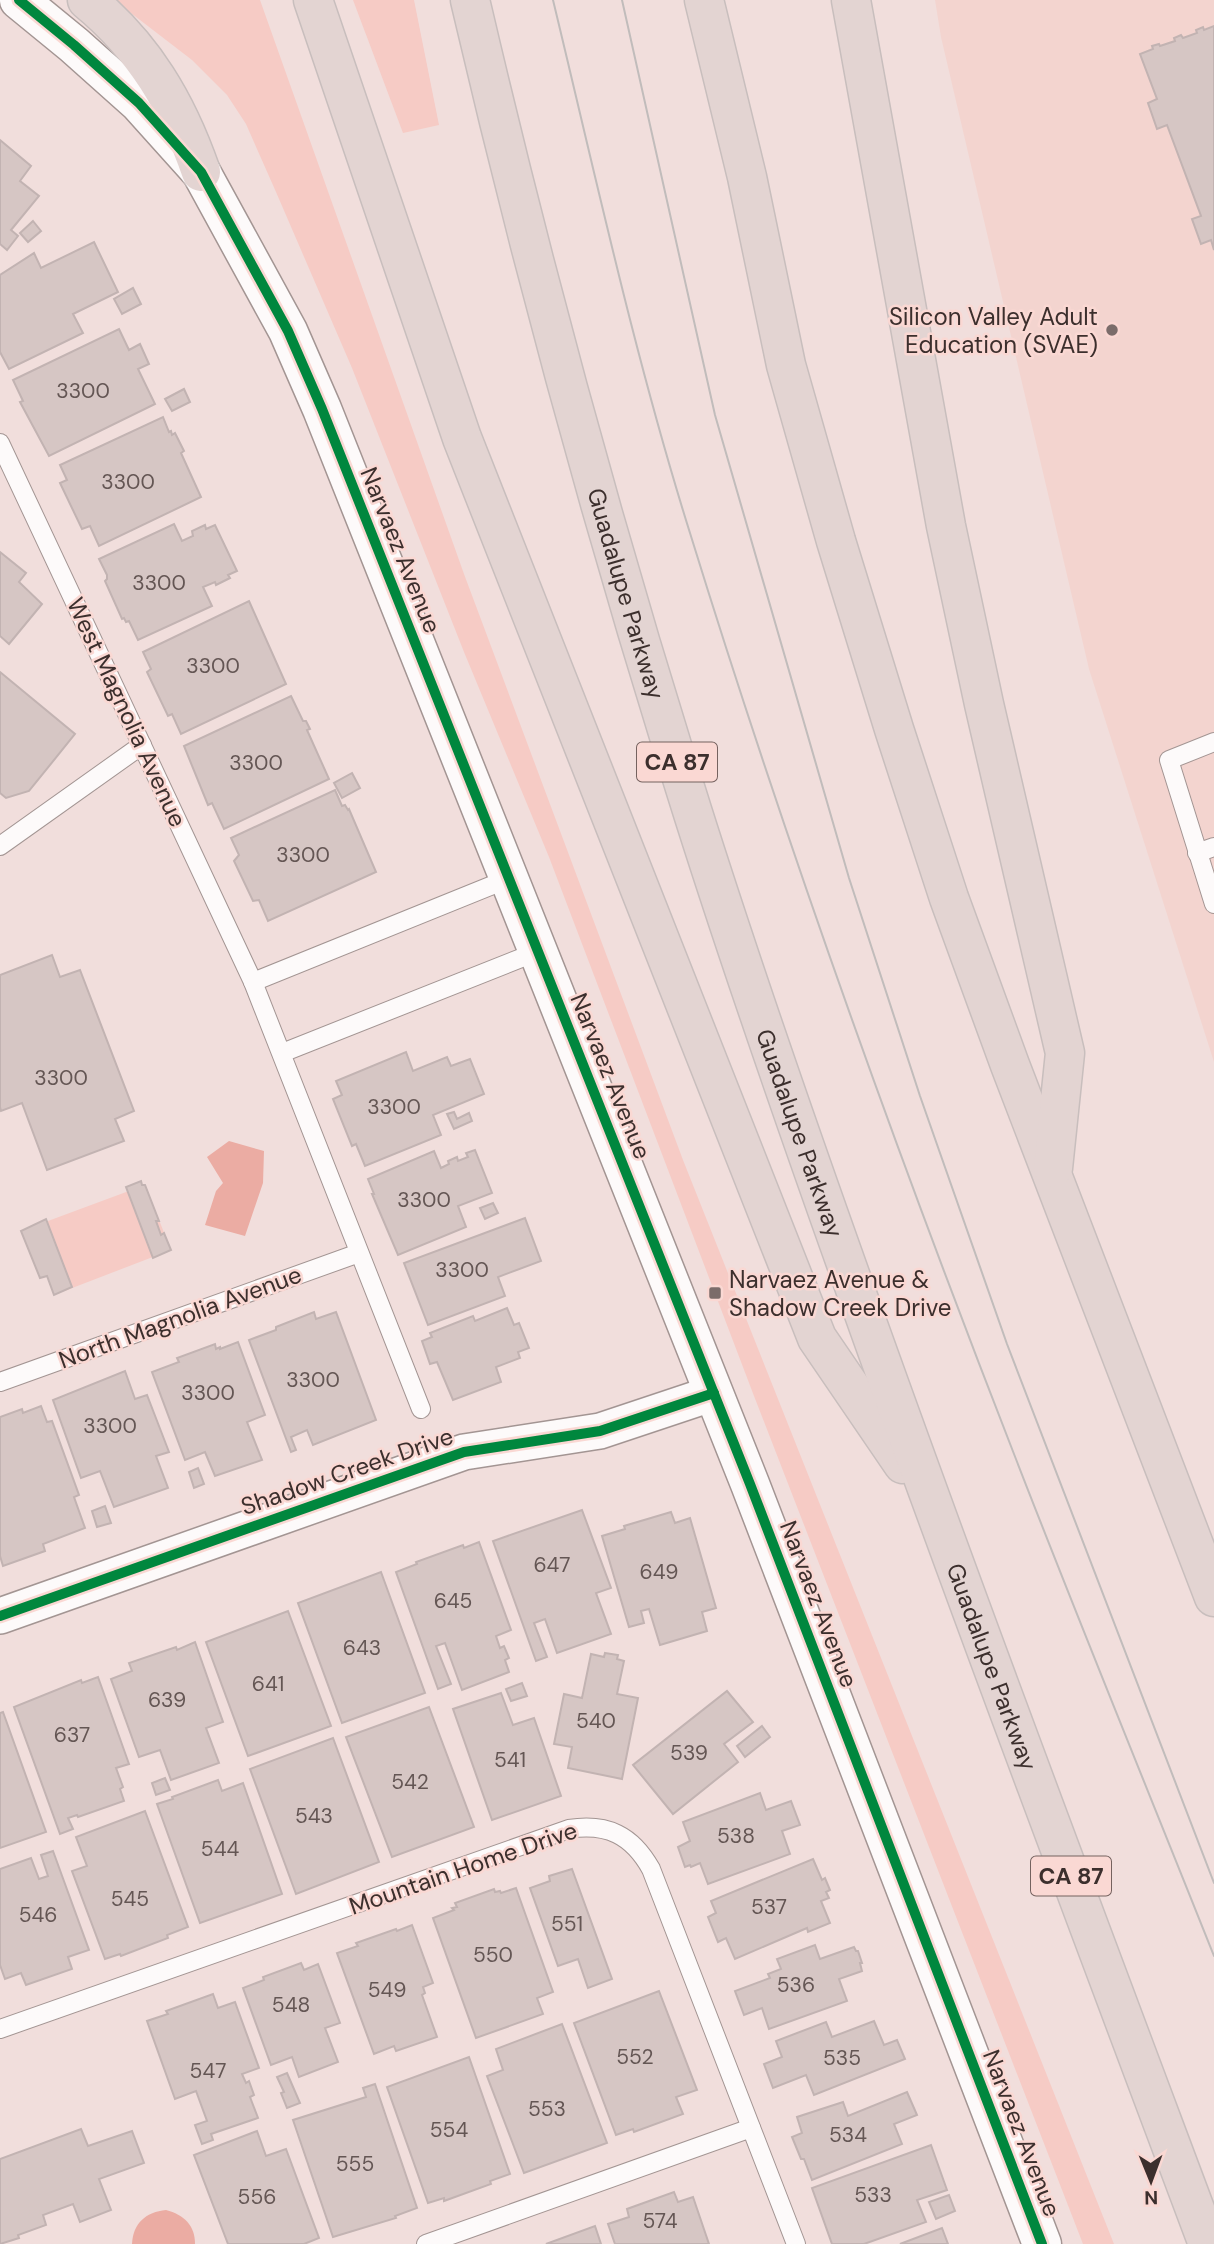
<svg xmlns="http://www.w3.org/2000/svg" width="1214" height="2244" font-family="'DM Sans',sans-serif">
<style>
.built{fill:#f3d4cf}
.green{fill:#f6cbc5}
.water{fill:#ebaca3}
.building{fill:#d6c6c4;stroke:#c2b3b2;stroke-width:2}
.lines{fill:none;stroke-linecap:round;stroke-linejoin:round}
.lane-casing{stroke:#a39593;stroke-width:20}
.street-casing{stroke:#a39593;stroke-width:38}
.secondary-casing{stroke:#a39593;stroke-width:41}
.highway-casing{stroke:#c8bebd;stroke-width:41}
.lane{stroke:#fdfafa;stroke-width:18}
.street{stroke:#fdfafa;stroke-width:35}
.secondary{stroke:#fdfafa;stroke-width:38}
.highway{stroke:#e3d4d2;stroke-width:38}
.tram{stroke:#c1bcbb;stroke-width:2}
.cycleway-casing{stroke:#fad8d3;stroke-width:15}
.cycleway{stroke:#00873e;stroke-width:10}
.poi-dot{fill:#7b6c6a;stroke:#fad8d3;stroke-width:2.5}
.labels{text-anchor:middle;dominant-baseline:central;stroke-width:5;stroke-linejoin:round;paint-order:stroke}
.number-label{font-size:21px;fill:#645654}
.shield{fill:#fad8d3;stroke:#75625f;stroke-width:2}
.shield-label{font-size:23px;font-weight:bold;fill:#3c2f2d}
.poi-label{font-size:24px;fill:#3c2f2d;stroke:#fad8d3;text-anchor:end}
.street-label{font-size:24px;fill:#3c2f2d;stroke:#fad8d3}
</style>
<rect width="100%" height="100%" fill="#f1dedc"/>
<path class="built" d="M935 0H1214V1062L1089 669 941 37Z"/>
<g class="green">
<path d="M114 0H260L464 574 683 1160 1114 2244H1083L754 1396 549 857 464 652 352 368 276 192 246 124 227 95 192 60Z"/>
<path d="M353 0H414L439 125 403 133Z"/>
<path d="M145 1185 171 1250 54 1295 47 1276 40 1278 21 1231Z"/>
</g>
<g class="water">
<path d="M229 1141 264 1151 263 1183 245 1236 205 1225 216 1191 223 1183 207 1157Z"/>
<path d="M166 2210C184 2215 195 2225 195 2244H132C133 2223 146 2212 166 2210Z"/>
</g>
<g class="building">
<path d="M1214 26V250L1211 240 1201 244 1192 219 1201 216 1167 125 1157 129 1148 103 1157 99 1140 54 1153 49 1152 46 1159 44 1160 46 1175 41 1174 38 1181 35 1183 38 1197 33 1196 30 1203 27 1204 30Z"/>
<path d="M0 140 31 166 20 181 39 196 11 230 18 236 7 250 0 244Z"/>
<path d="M33 221 41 231 28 242 20 233Z"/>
<path d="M94 242 118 292 73 314 83 333 9 369 0 352V275L34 253 41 268Z"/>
<path d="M133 288 141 304 122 314 114 299Z"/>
<path d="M119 329 129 350 140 344 149 364 138 369 155 404 49 456 20 402 23 401 13 380Z"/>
<path d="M184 389 190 402 172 411 165 399Z"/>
<path d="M163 417 169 432 171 431 172 435 175 433 184 451 181 453 201 497 99 546 90 526 82 529 60 483 67 480 60 465Z"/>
<path d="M174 524 182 541 193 536 192 531 205 525 206 529 215 525 237 571 228 575 230 578 216 585 215 582 203 587 212 606 138 640 129 621 126 622 124 618 122 619 105 581 107 579V575L99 559Z"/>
<path d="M0 552 26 573 19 582 42 604 9 644 0 636Z"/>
<path d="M249 601 286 684 181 734 172 714 168 716 147 672 151 669 143 652Z"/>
<path d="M0 672 75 734 29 791 6 798 0 793Z"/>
<path d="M291 696 303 721H306L310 729 307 730 329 779 224 829 212 803 208 805 184 746Z"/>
<path d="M352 773 360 788 342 798 334 783Z"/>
<path d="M335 790 342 806 345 805 348 810 349 809 376 872 268 921 259 900 253 901 234 861 239 855 231 838Z"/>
<path d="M52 955 60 977 80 970 134 1111 115 1119 124 1141 47 1170 22 1103 1 1111 0 1107V975Z"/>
<path d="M406 1052 413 1071 447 1057 451 1066 470 1059 484 1094 433 1115 441 1135 365 1166 356 1144 352 1146 333 1099 342 1095 336 1081Z"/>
<path d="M454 1112 457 1119 469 1113 472 1121 454 1129 447 1114Z"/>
<path d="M475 1150 492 1193 458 1206 466 1227 398 1255 372 1194H374L368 1179 434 1151 441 1168 449 1164 448 1161 457 1157 458 1161 468 1157 466 1153Z"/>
<path d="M141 1181 142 1185H145L159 1221H156L161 1235 164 1233 171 1250 153 1258 126 1187Z"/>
<path d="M493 1203 498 1213 485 1219 480 1208Z"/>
<path d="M525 1218 541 1261 498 1277 505 1296 428 1325 404 1263Z"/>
<path d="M46 1219 72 1287 54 1295 47 1276 40 1278 21 1231Z"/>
<path d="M507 1308 514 1325 519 1323 529 1348 518 1352 520 1358 496 1367 501 1382 453 1400 437 1362 430 1364 422 1341 432 1337 430 1333 473 1316 475 1321Z"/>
<path d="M314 1312 316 1319 336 1312 376 1420 313 1445 307 1430 291 1437 296 1450 291 1452 249 1340 276 1330V1327Z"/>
<path d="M238 1342 265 1415 247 1422 262 1460 215 1476 205 1452 185 1460 152 1372 179 1362 177 1358 215 1344 216 1349 220 1347V1349Z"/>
<path d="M125 1371 135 1399 147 1395 169 1452 156 1456 168 1488 114 1507 100 1471 81 1478 53 1400Z"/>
<path d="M41 1406 47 1422 52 1421 79 1495 74 1497 85 1528 43 1544 45 1551 3 1566 0 1556V1417L22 1409 23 1413Z"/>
<path d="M198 1468 204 1484 194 1488 189 1472Z"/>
<path d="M105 1506 111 1523 97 1527 92 1511Z"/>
<path d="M582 1510 611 1588 596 1593 611 1634 557 1653 545 1619 534 1623 547 1657 536 1661 493 1541Z"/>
<path d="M671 1512 675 1523 690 1518 716 1608 702 1612 707 1631 660 1645 649 1609 641 1611 644 1623 629 1627 602 1536 625 1529 624 1526Z"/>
<path d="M479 1542 511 1630 496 1636 500 1648 504 1646 509 1658 505 1660 509 1672 462 1690 445 1643 436 1646 451 1684 438 1689 396 1572 417 1564 416 1562 463 1545 464 1548Z"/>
<path d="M381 1572 425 1693 342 1723 298 1603Z"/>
<path d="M288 1611 331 1726 248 1756 206 1642Z"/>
<path d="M195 1642 223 1722 206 1728 219 1763 171 1780 160 1750 139 1757 111 1679 132 1671 129 1663 176 1647 177 1650Z"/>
<path d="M605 1653 618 1655 617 1659 624 1661 617 1694 638 1698 622 1779 568 1768 572 1747 554 1744 564 1694 582 1698 591 1654 604 1657Z"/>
<path d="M98 1677 129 1764 116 1768 123 1787 120 1789 124 1801 78 1817 77 1815 68 1818 73 1829 60 1834 14 1707 81 1680 82 1683Z"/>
<path d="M522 1683 527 1696 511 1701 506 1689Z"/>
<path d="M727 1691 753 1722 724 1744 738 1762 673 1814 633 1765Z"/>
<path d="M501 1693 513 1725 534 1718 561 1796 492 1820 453 1709Z"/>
<path d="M429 1707 474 1827 392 1857 346 1737Z"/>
<path d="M3 1712 46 1832 0 1848V1713Z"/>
<path d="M762 1726 770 1737 745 1757 737 1746Z"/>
<path d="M333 1738 379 1862 296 1894 250 1769Z"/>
<path d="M165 1778 170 1790 156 1795 152 1783Z"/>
<path d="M218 1780 222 1791 243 1783 282 1894 200 1923 157 1804 173 1799 172 1797Z"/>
<path d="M760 1793 766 1810 791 1801 800 1825 782 1831 790 1854 708 1884 700 1863 691 1867 690 1865 685 1867 678 1847 690 1841 683 1822Z"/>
<path d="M145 1811 188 1927 167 1935 168 1938 121 1956 120 1954 105 1959 72 1871 87 1866 76 1837Z"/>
<path d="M53 1851 89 1950 68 1957 72 1969 26 1985 21 1973 5 1979 0 1965V1869L31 1858 39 1879 48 1876 41 1855Z"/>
<path d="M813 1859 822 1880 825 1878 830 1890 826 1892 829 1898 821 1901 830 1923 808 1932 807 1928 735 1959 726 1938 718 1942 708 1917 716 1913 711 1901Z"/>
<path d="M572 1869 612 1979 588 1988 578 1959 558 1966 530 1888 550 1881 549 1876Z"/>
<path d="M516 1888 553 1992 537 1998 543 2014 476 2038 433 1918 454 1910 452 1908 457 1907 455 1903 494 1889 495 1892 500 1891 501 1893Z"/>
<path d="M412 1925 433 1983 423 1987 425 1993 422 1995 437 2037 396 2051 394 2046 374 2054 337 1953 358 1946 356 1943 396 1929 397 1931Z"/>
<path d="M815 1945 820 1959 854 1947 856 1951H858L862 1963H860L862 1971 839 1979 847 2001 769 2029 762 2008 744 2015 735 1991 770 1978 768 1974 781 1969 777 1959Z"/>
<path d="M301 1963 304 1970 318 1964 340 2023 325 2028 338 2062 299 2077 292 2057 271 2065 243 1988 264 1980 263 1977Z"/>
<path d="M659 1991 697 2090 676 2097 683 2114 634 2132 633 2129 616 2135 574 2023Z"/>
<path d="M213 1994 218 2008 235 2002 259 2068 242 2074 246 2083 249 2081 254 2095 250 2097 258 2118 211 2134 213 2140 202 2144 195 2125 207 2121 196 2091 175 2099 147 2021 168 2014 166 2011Z"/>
<path d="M874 2021 884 2045 897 2040 905 2059 814 2095 806 2075 773 2088 764 2064 782 2057 776 2041 826 2022 832 2037Z"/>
<path d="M562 2024 607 2143 524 2173 487 2076 503 2070 496 2049Z"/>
<path d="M469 2057 510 2174 490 2181 491 2184 444 2201V2198L428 2203 387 2087Z"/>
<path d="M287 2073 300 2103 287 2108 281 2093 284 2092 277 2077Z"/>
<path d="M375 2084 417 2208 395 2216 396 2218 333 2237 293 2120 366 2097 363 2088Z"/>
<path d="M907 2092 917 2115 894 2124 902 2144 812 2180 804 2159H801L792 2137 802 2133 797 2117 843 2102 848 2116Z"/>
<path d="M81 2129 88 2146 132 2131 144 2163 99 2179 111 2210 80 2222 73 2204 43 2215 46 2225 18 2235 19 2238 0 2244V2159Z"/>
<path d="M257 2131 266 2156 286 2149 319 2238 304 2244H228L194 2155Z"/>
<path d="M931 2145 947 2190 917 2200 926 2222 864 2244H832L812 2188Z"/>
<path d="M674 2192 678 2202 693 2197 709 2244H615L608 2224 629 2217 627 2209Z"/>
<path d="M949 2195 955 2211 936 2219 929 2202Z"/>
<path d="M595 2226 601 2244H546Z"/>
<path d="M942 2228 948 2244H900Z"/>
</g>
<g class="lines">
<defs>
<g id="lane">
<path d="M0 443 253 982 421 1409"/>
<path d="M1214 742 1169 760 1214 904"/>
<path d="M0 846 142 745"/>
<path d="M1197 853 1214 847"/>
<path d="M253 982 510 878"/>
<path d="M282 1053 539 951"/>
<path d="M0 1382 359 1253"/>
<path d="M0 2029 569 1829C607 1823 632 1835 651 1869L796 2244"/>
<path d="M426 2244 751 2128"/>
</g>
<path id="street" d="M0 1616 464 1452 600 1431 714 1393"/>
<path id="secondary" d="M19 0 74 45 139 103 201 172 288 331 322 409 750 1484 1042 2244"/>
<g id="highway">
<path d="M87 0C144 47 177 103 201 172"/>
<path d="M313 0 462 438 817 1338 903 1464"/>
<path id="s1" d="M470 0C532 266 604 530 686 791 739 961 798 1129 858 1297 971 1614 1090 1929 1208 2244"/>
<path d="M704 0 747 177 786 365 836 541 894 729 949 898 1010 1065 1214 1597"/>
<path d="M851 0 946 526 984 704 1065 1053 1053 1168"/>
</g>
</defs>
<use href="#lane" class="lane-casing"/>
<use href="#street" class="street-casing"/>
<use href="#secondary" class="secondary-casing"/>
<use href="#highway" class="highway-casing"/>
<use href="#lane" class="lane"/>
<use href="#street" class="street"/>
<use href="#secondary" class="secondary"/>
<use href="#highway" class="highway"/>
<g class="tram">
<path d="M553 0C596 178 635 358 690 533 786 844 896 1151 1014 1454 1079 1622 1147 1788 1214 1956"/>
<path d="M622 0 715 415 849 878 920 1096 1007 1344 1214 1883"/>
</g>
<defs>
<g id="cycleway">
<path d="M19 0 74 45 139 103 201 172 288 331 322 409 750 1484 1042 2244"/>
<path d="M0 1616 464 1452 600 1431 714 1393"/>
</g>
</defs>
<use href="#cycleway" class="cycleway-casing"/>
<use href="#cycleway" class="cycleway"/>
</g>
<g class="poi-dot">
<circle cx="1112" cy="330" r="7"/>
<rect x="708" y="1286" width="14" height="14" rx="3.5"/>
</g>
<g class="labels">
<g class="number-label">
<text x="83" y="391">3300</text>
<text x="128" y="482">3300</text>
<text x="159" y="583">3300</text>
<text x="213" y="666">3300</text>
<text x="256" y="763">3300</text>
<text x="303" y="855">3300</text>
<text x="61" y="1078">3300</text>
<text x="394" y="1107">3300</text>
<text x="424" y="1200">3300</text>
<text x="462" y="1270">3300</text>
<text x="313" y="1380">3300</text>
<text x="208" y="1393">3300</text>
<text x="110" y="1426">3300</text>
<text x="552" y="1565">647</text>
<text x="659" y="1572">649</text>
<text x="453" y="1601">645</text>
<text x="362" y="1648">643</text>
<text x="268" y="1684">641</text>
<text x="167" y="1700">639</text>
<text x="596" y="1721">540</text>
<text x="72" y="1735">637</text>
<text x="689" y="1753">539</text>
<text x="510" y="1760">541</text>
<text x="410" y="1782">542</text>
<text x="314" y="1816">543</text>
<text x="736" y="1836">538</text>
<text x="220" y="1849">544</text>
<text x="130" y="1899">545</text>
<text x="769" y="1907">537</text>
<text x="38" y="1915">546</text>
<text x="567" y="1924">551</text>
<text x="493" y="1955">550</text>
<text x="796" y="1985">536</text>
<text x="387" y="1990">549</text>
<text x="291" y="2005">548</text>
<text x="635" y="2057">552</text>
<text x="842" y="2058">535</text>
<text x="208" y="2071">547</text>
<text x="547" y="2109">553</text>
<text x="449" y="2130">554</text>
<text x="848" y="2135">534</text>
<text x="355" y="2164">555</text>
<text x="873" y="2195">533</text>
<text x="257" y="2197">556</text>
<text x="660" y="2221">574</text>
</g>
<g class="shield">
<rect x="637" y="742.5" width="80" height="39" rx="5"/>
<rect x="1031" y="1856.5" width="80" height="39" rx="5"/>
</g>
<g class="shield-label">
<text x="677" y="762">CA 87</text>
<text x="1071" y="1876">CA 87</text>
</g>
<g class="poi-label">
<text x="1098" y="316">Silicon Valley Adult<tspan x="1098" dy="28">Education (SVAE)</tspan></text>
<text x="729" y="1279" text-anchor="start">Narvaez Avenue &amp;<tspan x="729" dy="28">Shadow Creek Drive</tspan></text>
</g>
<g class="street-label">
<text transform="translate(401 550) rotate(68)">Narvaez Avenue</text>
<text stroke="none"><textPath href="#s1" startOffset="614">Guadalupe Parkway</textPath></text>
<text transform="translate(127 712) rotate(65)">West Magnolia Avenue</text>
<text transform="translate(611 1076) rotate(68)">Narvaez Avenue</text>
<text stroke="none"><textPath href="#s1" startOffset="1181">Guadalupe Parkway</textPath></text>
<text transform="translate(180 1317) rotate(-20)">North Magnolia Avenue</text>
<text transform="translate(347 1471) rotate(-19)">Shadow Creek Drive</text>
<text transform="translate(819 1604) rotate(69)">Narvaez Avenue</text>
<text stroke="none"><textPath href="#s1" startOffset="1748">Guadalupe Parkway</textPath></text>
<text transform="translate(463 1868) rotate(-19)">Mountain Home Drive</text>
<text transform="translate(1022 2133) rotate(69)">Narvaez Avenue</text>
</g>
</g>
<g transform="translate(1151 2181) rotate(179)" stroke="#fad8d3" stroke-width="5" paint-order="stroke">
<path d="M0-5L12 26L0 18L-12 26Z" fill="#3c2f2d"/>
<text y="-10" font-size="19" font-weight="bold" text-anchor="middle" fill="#3c2f2d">N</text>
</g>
</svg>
